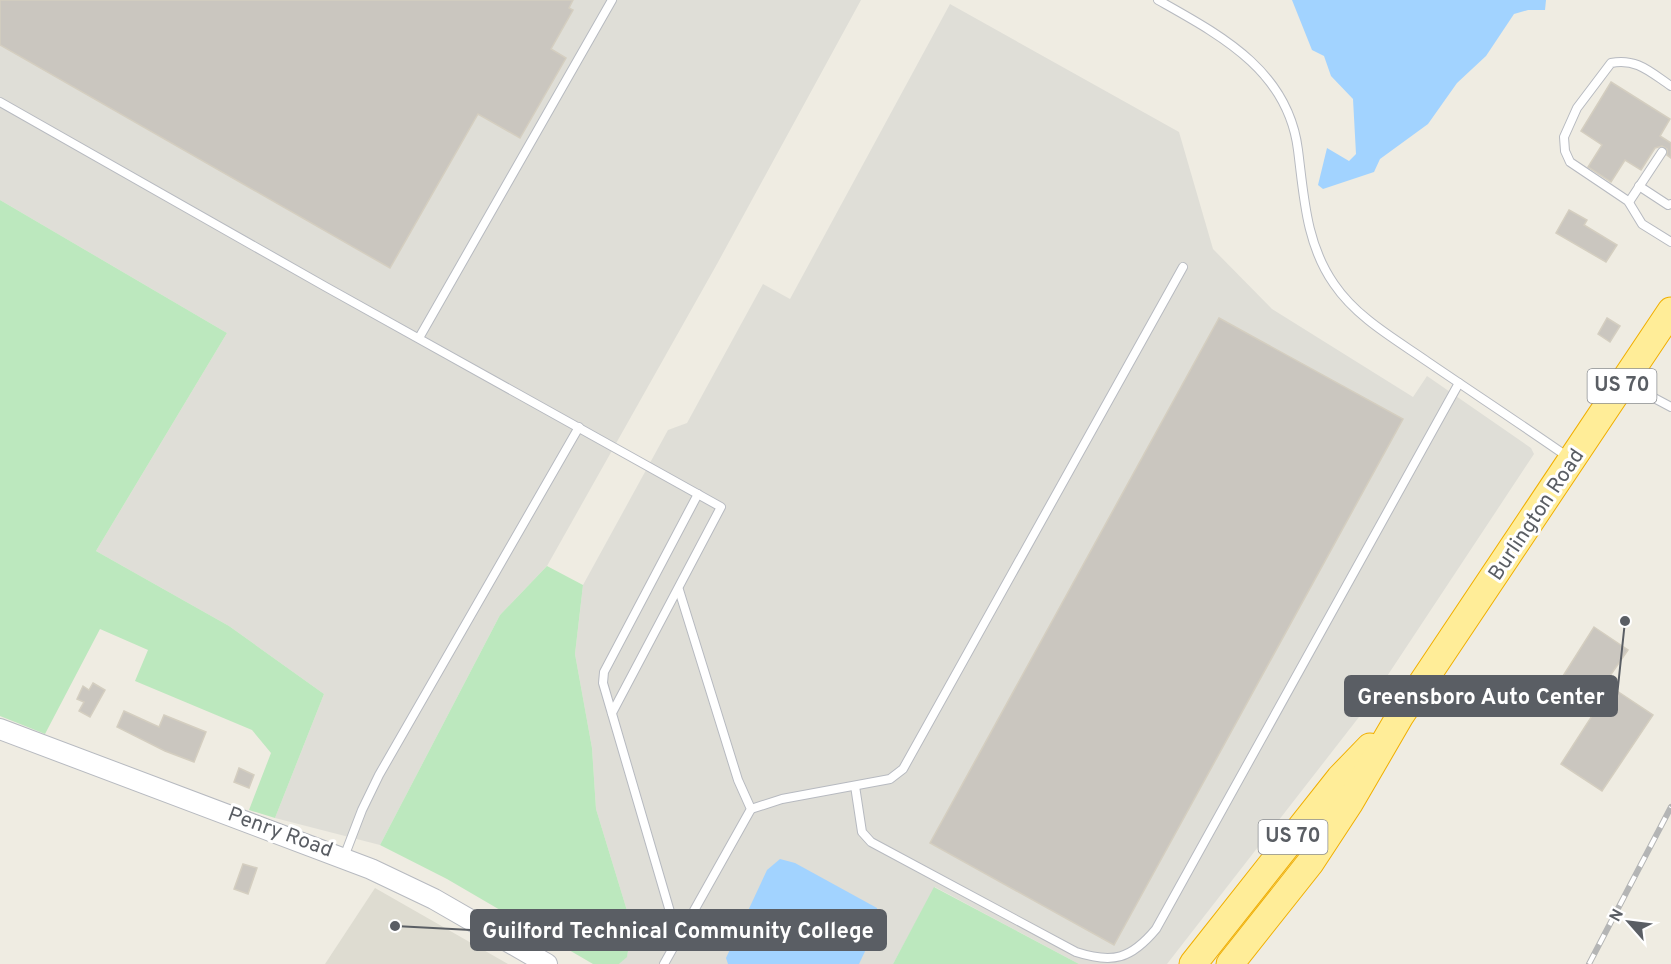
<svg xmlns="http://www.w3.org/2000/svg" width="1671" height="964" font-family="Overpass,sans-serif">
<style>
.industrial{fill:#dfded7}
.education{fill:#dedcd1}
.green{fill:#bce8be}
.water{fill:#a2d3ff}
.building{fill:#cac6bf;stroke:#d4cec0;stroke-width:1.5}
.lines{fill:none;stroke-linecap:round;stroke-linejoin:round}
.service-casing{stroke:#b7bac0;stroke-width:10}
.tertiary-casing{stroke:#b7bac0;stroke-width:22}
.trunk-casing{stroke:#f1af00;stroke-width:29}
.service{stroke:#fff;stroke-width:8}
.tertiary{stroke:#fff;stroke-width:20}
.trunk{stroke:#ffed98;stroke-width:27}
.rail-casing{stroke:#b4b5b5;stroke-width:6}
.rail{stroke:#fff;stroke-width:4;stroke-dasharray:11;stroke-linecap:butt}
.labels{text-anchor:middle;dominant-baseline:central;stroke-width:6;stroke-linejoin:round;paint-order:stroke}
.shield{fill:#fff;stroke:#8c8e92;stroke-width:1.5}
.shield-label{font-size:20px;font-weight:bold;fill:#5a5e64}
.street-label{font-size:21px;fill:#5a5e64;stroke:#fff}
.leader{fill:none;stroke:#5a5e64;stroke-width:2}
.callout-dot{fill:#5a5e64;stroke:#fff;stroke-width:2}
.callout{fill:#5a5e64;stroke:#5a5e64;stroke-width:2}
.callout-label{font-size:22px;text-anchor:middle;font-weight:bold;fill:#fff}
</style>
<rect width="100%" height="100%" fill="#efece2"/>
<g class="industrial">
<path d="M0 0H861L717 264 547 566 500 615 380 845 275 818 324 694 229 626 96 551 227 333 0 200Z"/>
<path d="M950 4 1179 132 1213 249 1272 309 1413 397 1427 376 1531 448 1534 454 1366 708 1167 964H1079L935 887 893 964H619L627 956 632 927 596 809 592 748 575 654 583 585 668 430 687 423 763 284 790 299Z"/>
</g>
<path class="education" d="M375 888 508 964H325Z"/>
<g class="green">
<path d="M0 200 227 333 96 551 229 626 324 694 275 818 249 810 271 753 252 730 135 681 148 650 100 629 45 734 0 716Z"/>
<path d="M547 566 583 585 575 654 592 748 596 809 632 927 627 957 619 964H593L447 879 380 845 500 615Z"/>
<path d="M934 887 1079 964H893Z"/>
</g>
<g class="water">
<path d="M1292 0H1546L1545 10H1528L1514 14 1486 56 1457 83 1428 124 1380 159 1374 172 1323 189 1318 185 1327 148 1349 161 1356 154 1353 99 1331 76 1324 56 1312 50Z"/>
<path d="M780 859 795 863 877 908 878 924 859 964H728L726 958 767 870Z"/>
</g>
<g class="building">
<path d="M0 0H573L569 8 573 10 551 49 566 58 520 138 478 114 390 268 0 45Z"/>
<path d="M1611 82 1670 119 1660 136 1671 143V158L1667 155V149L1662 146 1655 148 1641 170 1625 160 1611 182 1588 167 1602 145 1581 131Z"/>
<path d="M1569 210 1587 220 1584 225 1617 245 1606 262 1556 233Z"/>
<path d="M1219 318 1403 419 1114 945 930 843Z"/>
<path d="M1607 318 1620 326 1610 342 1598 334Z"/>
<path d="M1594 627 1628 650 1605 683 1653 715 1602 791 1561 764 1601 702 1563 676Z"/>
<path d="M93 683 105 690 90 717 79 711 84 702 77 699 83 686 89 690Z"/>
<path d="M124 711 159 727 164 715 206 732 194 762 165 751 117 727Z"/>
<path d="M239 768 254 775 249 788 234 782Z"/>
<path d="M243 864 257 868 248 894 234 889Z"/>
</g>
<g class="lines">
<defs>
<g id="service">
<path d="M1158 0C1220 35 1288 70 1298 150 1304 197 1306 244 1334 284 1357 318 1395 339 1428 362 1475 394 1522 425 1568 457"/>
<path d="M1671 86C1650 72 1637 58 1611 63L1577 108 1564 137 1565 151 1570 162 1628 201 1642 224 1671 242"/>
<path d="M0 102 326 287 721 507 612 713"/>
<path d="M1639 186 1668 205 1671 204"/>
<path d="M1629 202 1662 152"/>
<path d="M419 338 612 0"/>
<path d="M1626 383 1671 407"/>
<path d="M855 786 862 832 871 842 1076 952C1113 964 1131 959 1156 929L1459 383"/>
<path d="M751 809 782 799 890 779 903 769 1183 267"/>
<path d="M344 857 362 810 379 775 579 427"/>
<path d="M678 939 603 683 604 672 698 494"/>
<path d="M664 964 751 809 738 780 679 590"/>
</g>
<path id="tertiary" d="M0 729 371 869 434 899 547 964"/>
<g id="trunk">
<path d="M1193 964 1340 778 1370 747"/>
<path d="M1230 964 1310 863 1350 802 1400 716 1671 311"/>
</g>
</defs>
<use href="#service" class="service-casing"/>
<use href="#tertiary" class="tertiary-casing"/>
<use href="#trunk" class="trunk-casing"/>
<use href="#service" class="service"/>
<use href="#tertiary" class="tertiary"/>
<use href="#trunk" class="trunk"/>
<defs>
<path id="rail" d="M1589 964 1671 807"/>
</defs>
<use href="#rail" class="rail-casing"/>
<use href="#rail" class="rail"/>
</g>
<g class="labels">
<g class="shield">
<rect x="1587.5" y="369" width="69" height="34" rx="4.5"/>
<rect x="1258.5" y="820" width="69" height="34" rx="4.5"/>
</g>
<g class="shield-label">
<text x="1622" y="386">US 70</text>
<text x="1293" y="837">US 70</text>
</g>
<g class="street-label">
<text transform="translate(1537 515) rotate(-56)">Burlington Road</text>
<text transform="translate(280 833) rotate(20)">Penry Road</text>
</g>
</g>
<path class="leader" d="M1625 621L1617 696M395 926L471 930"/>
<g class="callout-dot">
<circle cx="1625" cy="621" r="6"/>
<circle cx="395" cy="926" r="6"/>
</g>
<g class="callout">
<rect x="1345" y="676" width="272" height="40" rx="6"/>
<rect x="471" y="910" width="415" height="40" rx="6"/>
</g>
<g class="callout-label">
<text x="1481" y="704">Greensboro Auto Center</text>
<text x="678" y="938">Guilford Technical Community College</text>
</g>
<g transform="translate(1629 922) rotate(298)" stroke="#ffffff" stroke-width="4.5" paint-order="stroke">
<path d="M0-4.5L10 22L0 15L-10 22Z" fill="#5a5e64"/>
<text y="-9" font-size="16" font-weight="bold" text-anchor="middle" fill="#5a5e64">N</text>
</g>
</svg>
